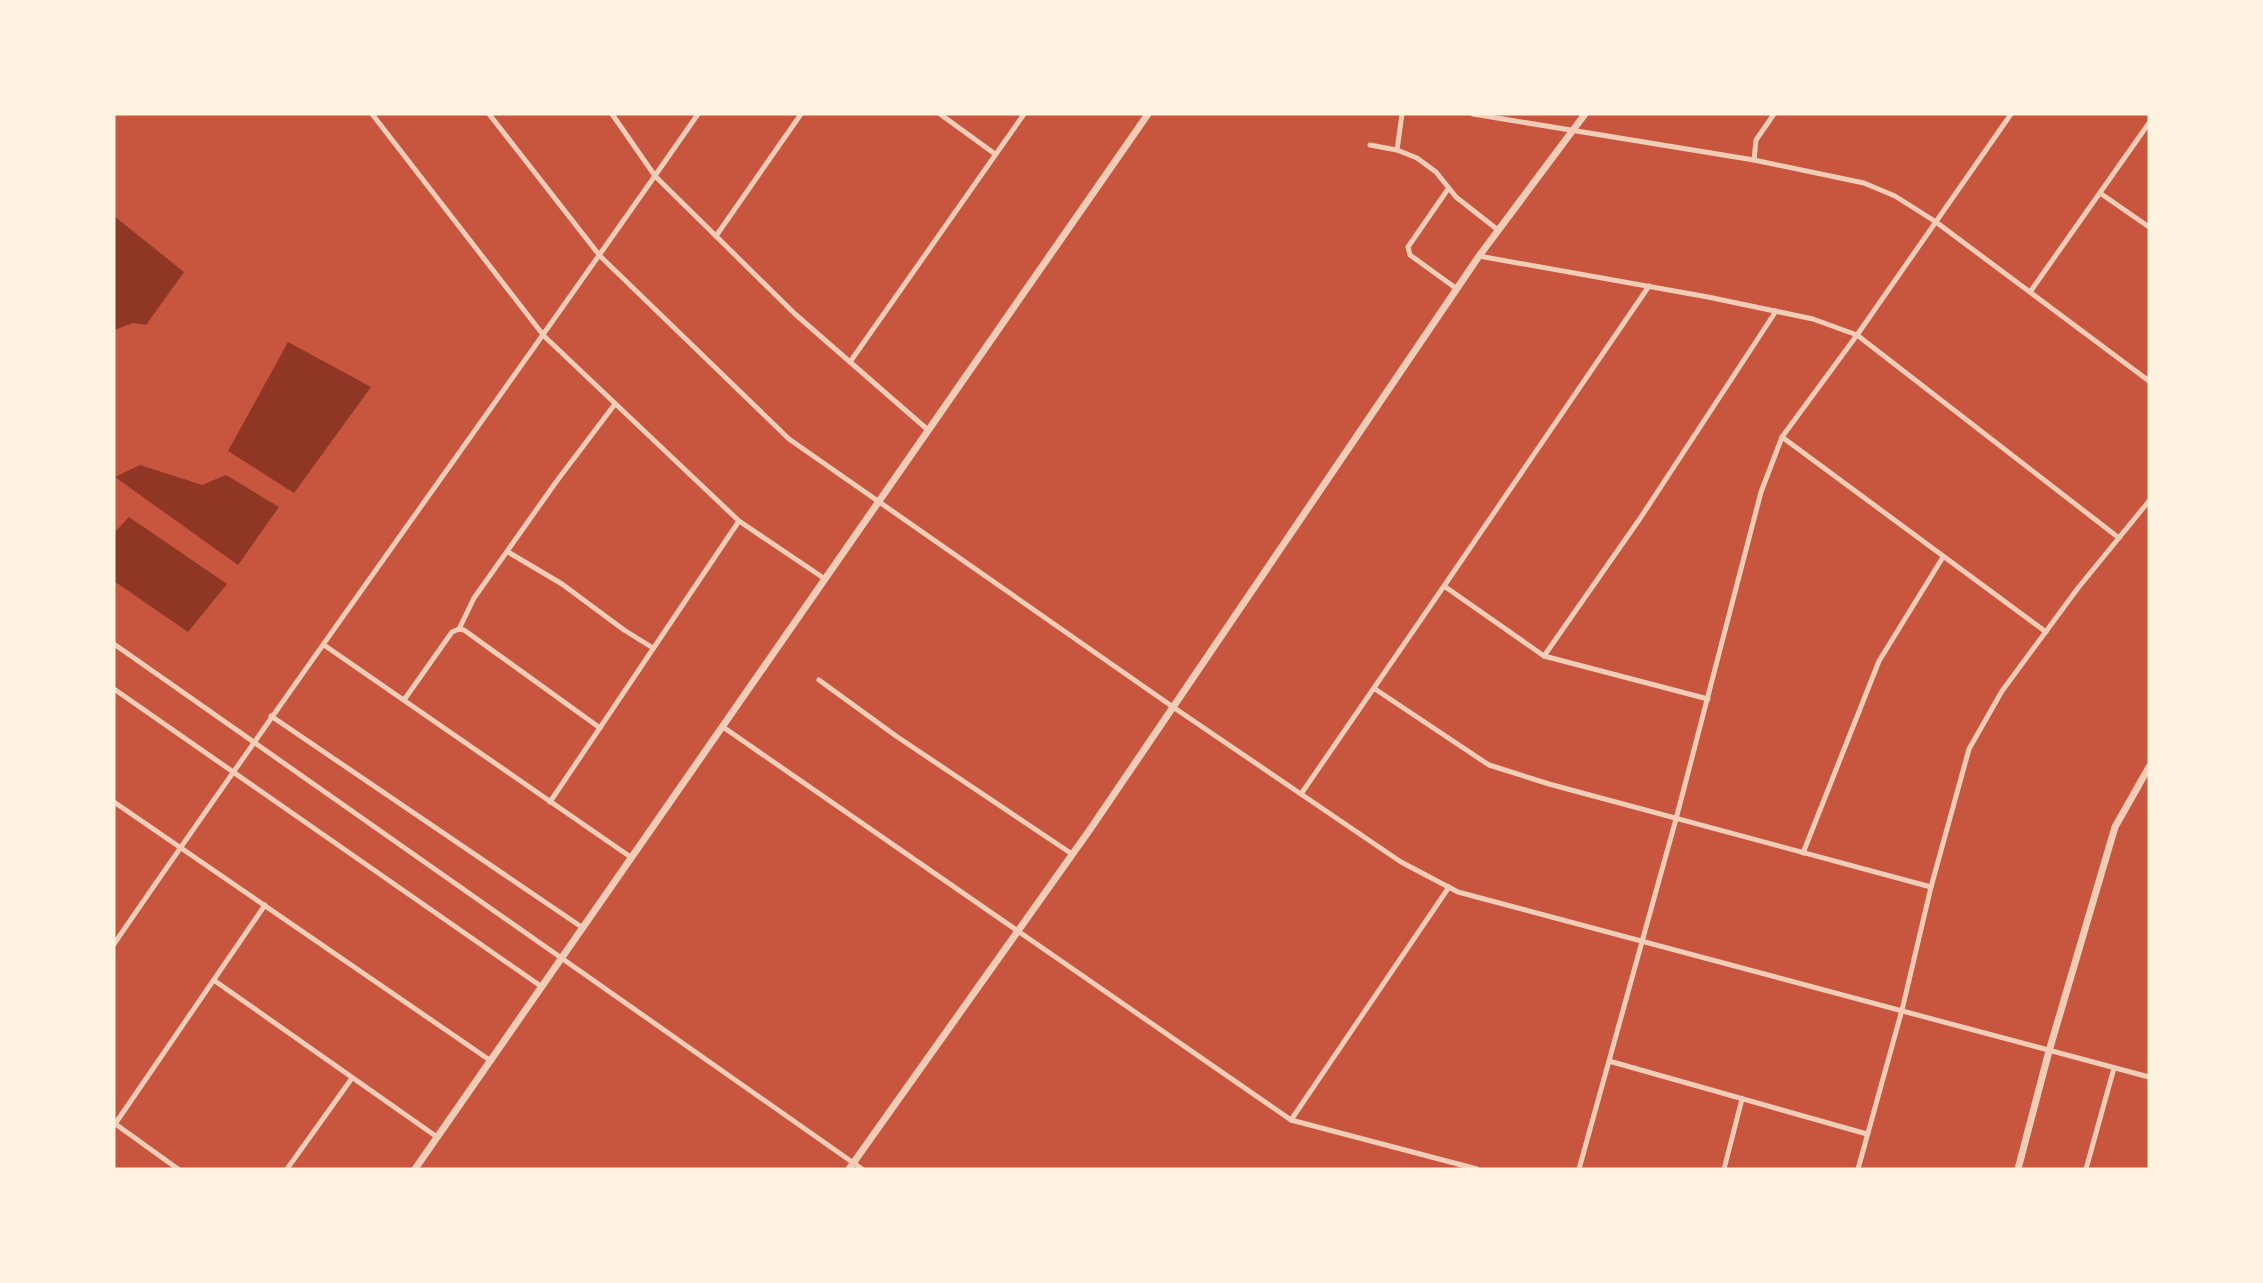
<svg xmlns="http://www.w3.org/2000/svg" width="2263" height="1283" font-family="Jost,sans-serif">
<style>
.water{fill:#8f3625}
.lines{fill:none;stroke-linecap:round;stroke-linejoin:round}
.minor{stroke:#f1ccb7;stroke-width:5}
.tertiary{stroke:#f1ccb7;stroke-width:7}
</style>
<rect width="100%" height="100%" fill="#c8553d"/>
<g class="water">
<path d="M114 216 184 272 146 325 133 323 114 330Z"/>
<path d="M288 342 371 387 294 493 228 451Z"/>
<path d="M140 465 202 485 226 475 279 507 238 565 115 477Z"/>
<path d="M129 517 227 584 188 632 114 581V533Z"/>
</g>
<g class="lines">
<g class="minor">
<path d="M372 114 544 336 739 521 825 579"/>
<path d="M489 114 600 256 789 439 1173 707 1401 862 1458 892 2149 1077"/>
<path d="M612 114 655 176 795 314 928 430"/>
<path d="M940 114 995 154"/>
<path d="M1473 114 1754 160 1864 183 1895 196 1936 222 2149 381"/>
<path d="M1370 145 1397 150 1417 158 1436 172 1456 197 1498 230"/>
<path d="M1397 150 1402 114"/>
<path d="M1754 160 1756 140 1774 114"/>
<path d="M1448 189 1408 247 1410 255 1457 289"/>
<path d="M2100 193 2149 227"/>
<path d="M716 236 801 114"/>
<path d="M1479 256 1708 297 1813 319 1857 335 2119 538"/>
<path d="M1649 286 1444 586 1544 656 1708 699"/>
<path d="M2030 292 2149 123"/>
<path d="M850 362 1024 114"/>
<path d="M1782 437 2046 632"/>
<path d="M508 552 562 584 624 630 653 648"/>
<path d="M459 629 474 598 556 482 615 404"/>
<path d="M114 644 862 1169"/>
<path d="M324 645 632 858"/>
<path d="M1544 656 1641 517 1776 311"/>
<path d="M819 680 896 736 1072 854"/>
<path d="M114 689 542 987"/>
<path d="M1375 689 1489 765 1549 784 1931 887"/>
<path d="M404 700 452 632 459 629 464 630 600 728"/>
<path d="M271 716 583 928"/>
<path d="M723 727 1291 1120 1449 887"/>
<path d="M1301 794 1444 586"/>
<path d="M114 802 491 1061"/>
<path d="M550 802 739 521"/>
<path d="M1803 853 1879 661 1943 557"/>
<path d="M114 944C305 665 505 392 698 114"/>
<path d="M215 981 437 1137"/>
<path d="M1609 1061 1867 1134"/>
<path d="M1291 1120 1477 1169"/>
<path d="M114 1123 178 1169"/>
<path d="M115 1124 265 905"/>
<path d="M287 1169 352 1078"/>
<path d="M1579 1169 1676 819 1761 492 1782 437 1857 335 2011 114"/>
<path d="M1724 1169 1742 1099"/>
<path d="M1858 1169 1902 1010 1931 887 1969 749 2002 691 2078 588 2149 501"/>
<path d="M2086 1169 2114 1068"/>
</g>
<g class="tertiary">
<path d="M415 1169 1148 114"/>
<path d="M849 1169 1091 828 1479 256 1585 114"/>
<path d="M2018 1169 2049 1051 2115 827 2149 767"/>
</g>
</g>
<rect width="2263" height="1283" fill="none" stroke="#fff3e0" stroke-width="231"/>
</svg>
